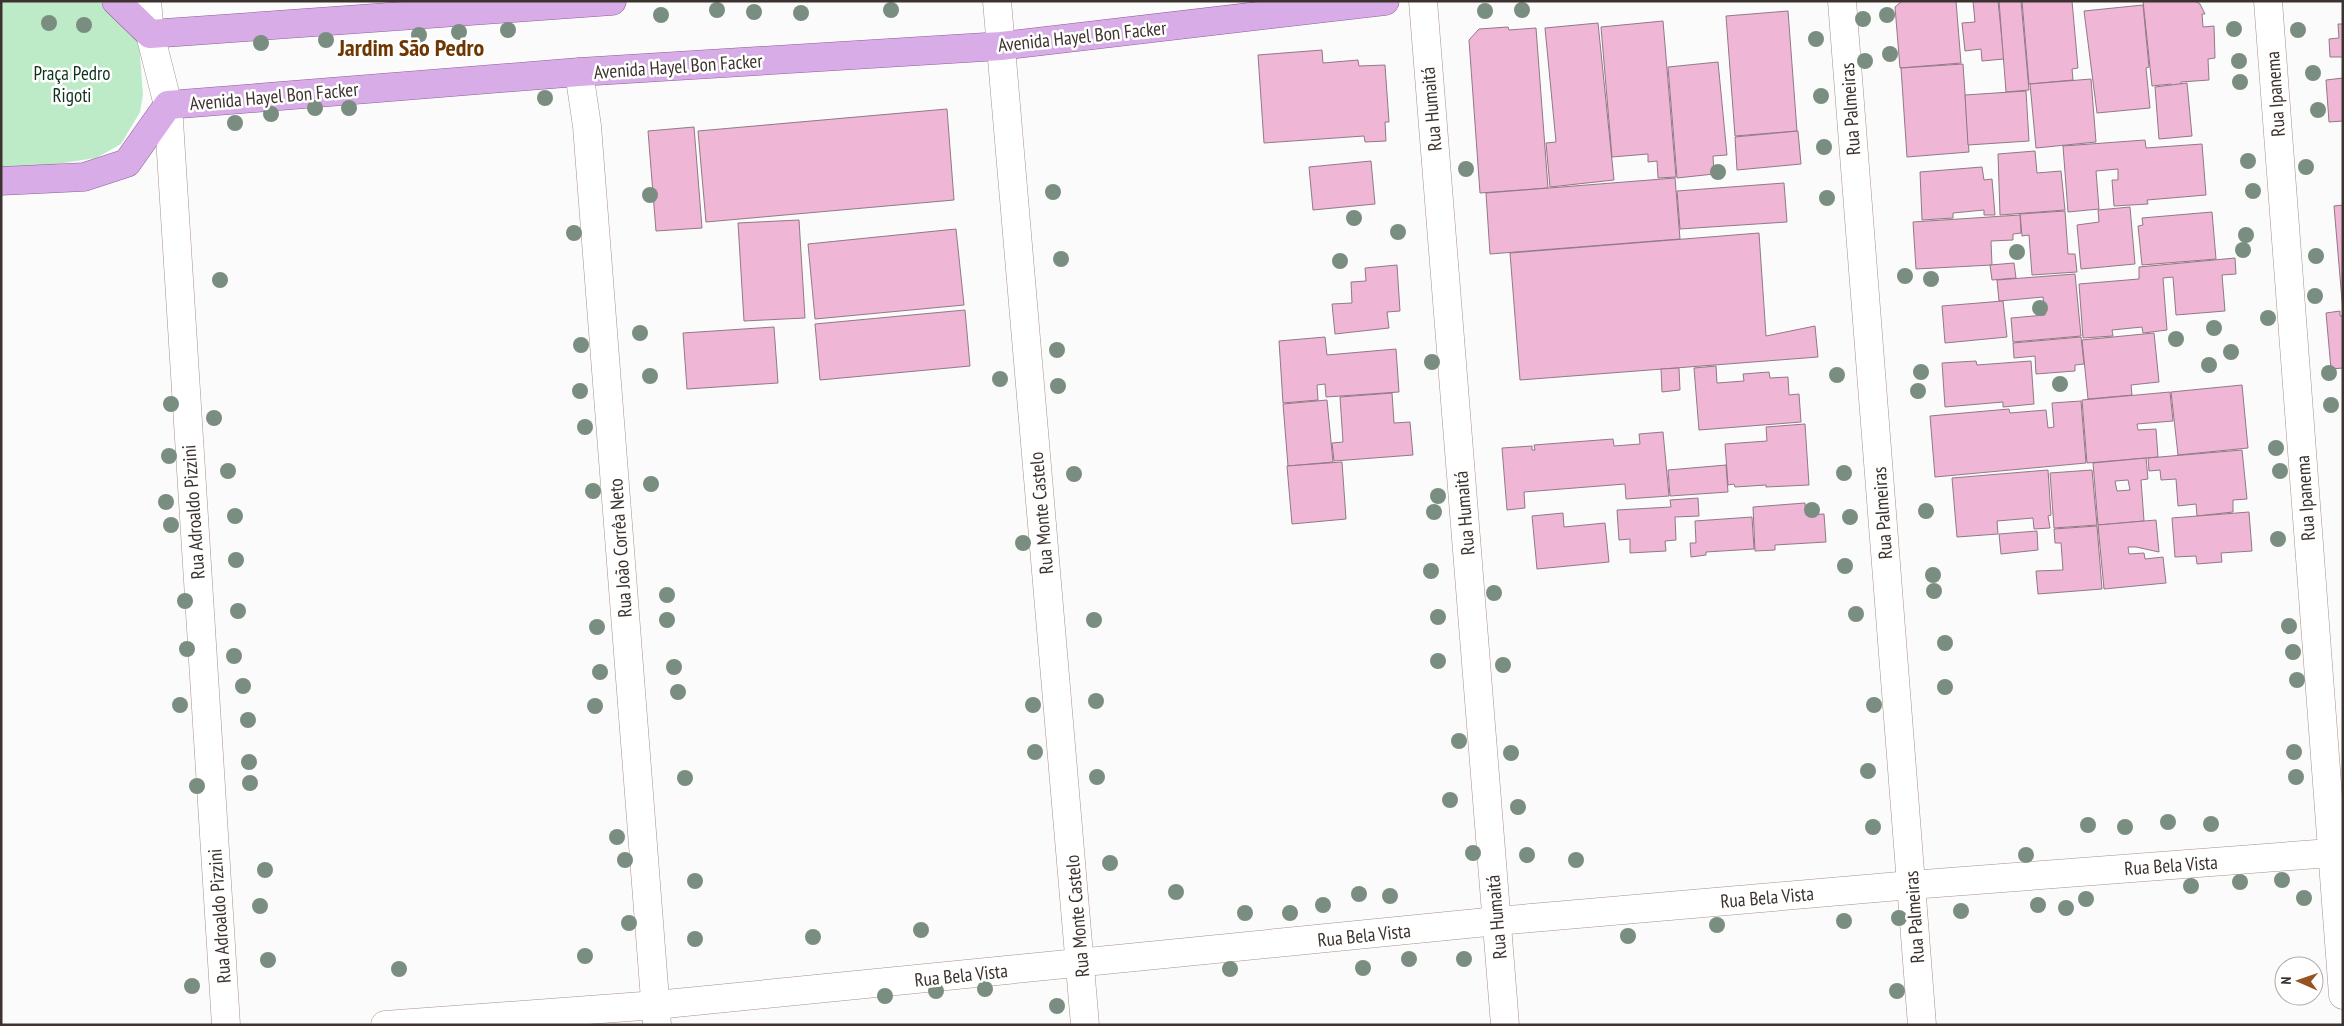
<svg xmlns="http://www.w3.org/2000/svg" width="2344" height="1026" font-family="'PT Sans Narrow',sans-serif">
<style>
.green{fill:#beebc7}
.building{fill:#efb6d5;stroke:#917985;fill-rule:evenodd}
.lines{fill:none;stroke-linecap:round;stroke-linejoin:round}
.minor-casing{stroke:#a99184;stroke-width:29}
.major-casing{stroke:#915d9c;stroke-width:29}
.minor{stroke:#fff;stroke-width:28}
.major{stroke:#d8ace7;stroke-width:28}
.tree{fill:#798e80}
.labels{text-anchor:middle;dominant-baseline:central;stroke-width:5;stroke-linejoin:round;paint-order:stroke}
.street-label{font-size:19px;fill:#3d332e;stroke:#fff}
.park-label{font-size:19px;fill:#0e351b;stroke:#fff}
.district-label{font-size:24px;font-weight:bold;fill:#703601;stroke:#fff}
</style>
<rect width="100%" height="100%" fill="#fbfbfb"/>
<path class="green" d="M1 1 100 2 121 20 139 42 143 95 140 112 121 144 96 158 50 165 1 168Z"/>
<g class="building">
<path d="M1902 1H1956L1961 63 1900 68 1895 7Z"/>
<path d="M1973 1H1998L2004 59 1982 61 1981 49 1965 51 1962 23 1975 22Z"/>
<path d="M1999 1H2021L2029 90 2006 92Z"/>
<path d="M2022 1H2072L2078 68 2072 69 2073 80 2029 84Z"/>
<path d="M2143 1H2195L2200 4 2205 14H2202L2203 27 2214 26 2215 58 2208 59 2209 80 2181 82 2180 86 2171 87V84L2152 86Z"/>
<path d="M2143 5 2149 67 2146 68 2150 108 2097 113 2084 11Z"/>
<path d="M1788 11 1797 131 1735 136 1726 16Z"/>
<path d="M1663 21 1676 177 1658 178 1657 161 1648 162V154L1612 157 1601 27Z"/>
<path d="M1598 23 1614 180 1550 187 1546 143 1556 142 1545 28Z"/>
<path d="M2338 24H2343V57H2330L2329 39 2339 38Z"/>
<path d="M1508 27 1509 30 1536 28 1548 188 1480 193 1469 40 1479 29Z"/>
<path d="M1322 50 1323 63 1358 60 1359 66 1385 65 1389 122H1385L1386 141 1365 142 1364 136 1264 143 1258 55Z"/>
<path d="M1718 62 1727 155 1713 156 1714 174 1677 178 1668 67Z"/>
<path d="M1963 64 1969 152 1907 157 1901 68Z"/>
<path d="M2343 78V121L2329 122 2326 80Z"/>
<path d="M2091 79 2096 142 2036 148 2030 84Z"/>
<path d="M2187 83 2192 136 2159 139 2155 87Z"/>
<path d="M2026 91 2029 141 1968 145 1965 95Z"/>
<path d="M947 109 954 200 706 222 698 131Z"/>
<path d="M694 127 702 228 656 231 648 131Z"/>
<path d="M1798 131 1801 164 1737 170 1735 137Z"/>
<path d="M2145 140 2146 148 2202 144 2206 195 2147 200 2148 204 2114 206 2112 180H2118V169L2096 171 2099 209 2068 212 2063 146Z"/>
<path d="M2035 151 2037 173 2061 171 2065 210 2000 215 1998 154Z"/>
<path d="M1371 161 1375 204 1313 210 1309 167Z"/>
<path d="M1982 167 1984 180 1992 179 1995 215H1984V210L1953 213V218L1922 220 1920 172Z"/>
<path d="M1675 178 1680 239 1490 254 1486 193Z"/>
<path d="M1784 183 1787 222 1680 229 1677 191Z"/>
<path d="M2343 205V312L2334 206Z"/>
<path d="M2130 207 2135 264 2081 269 2077 225 2099 222 2098 210Z"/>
<path d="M2065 211 2068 254H2075L2077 272 2032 275 2029 235 2022 236 2020 214Z"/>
<path d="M2212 212 2216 259 2142 265 2138 226 2143 225 2142 218Z"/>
<path d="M2020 215 2021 233 2013 234V240L1991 241 1992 265 1916 269 1913 222Z"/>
<path d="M799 220 805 318 744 321 738 223Z"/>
<path d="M956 229 964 305 815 319 808 244Z"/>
<path d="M1759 233 1766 336 1815 326 1818 357 1520 380 1510 253Z"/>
<path d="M2235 258 2236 274 2222 275 2225 311 2176 315 2173 277 2163 278 2167 330 2143 333 2142 327 2112 330 2113 336 2083 338 2079 284 2139 279V267Z"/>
<path d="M2014 263 2016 278 1992 280 1990 265Z"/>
<path d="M1397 265 1400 311 1387 312 1389 328 1335 334 1332 304 1352 303 1351 282 1366 281 1365 268Z"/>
<path d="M2075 274 2081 336 2013 342 2011 318 2045 315 2043 297 1999 301 1997 280Z"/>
<path d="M2003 301 2007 337 1945 343 1942 306Z"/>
<path d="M965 310 970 366 820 380 815 324Z"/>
<path d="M2340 311V316H2343V368L2331 369 2326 313Z"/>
<path d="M774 327 778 383 687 389 683 333Z"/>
<path d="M2154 333 2159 382 2131 385 2132 395 2088 399 2082 340Z"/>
<path d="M1325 337 1327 355 1396 349 1399 392 1326 397 1325 384 1317 385 1318 400 1283 403 1279 341Z"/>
<path d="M2081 337 2084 364 2075 365V371L2036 374 2035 356 2014 358 2013 343Z"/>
<path d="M1976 361 1977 365 2031 361 2034 404 2003 407V402L1945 407 1942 363Z"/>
<path d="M1716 366 1717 383 1744 381 1743 374 1769 372 1770 378 1788 377 1789 395 1799 394 1801 422 1699 430 1694 368Z"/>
<path d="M1679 368 1680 390 1662 392 1661 369Z"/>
<path d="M2242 385 2248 448 2178 455 2171 392Z"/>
<path d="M2170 392 2173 421 2137 424 2138 430 2156 429 2158 457 2087 463 2082 400Z"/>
<path d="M1392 393 1394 423 1410 422 1413 455 1334 461 1332 443 1343 442 1340 397Z"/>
<path d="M1327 400 1333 462 1288 466 1283 404Z"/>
<path d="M2081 401 2086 463 1935 477 1930 416 2009 409 2010 413 2046 410 2048 428 2054 427 2052 403Z"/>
<path d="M1805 424 1809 485 1766 487V485L1735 487 1734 484 1728 485 1725 444 1767 441 1766 427Z"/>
<path d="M1663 432 1669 496 1626 499 1625 484 1524 492 1525 508 1507 510 1502 448 1532 446V450H1535L1534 445 1613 439 1614 446 1640 444 1639 434Z"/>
<path d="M2242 450 2247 499 2233 500V512L2197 516 2196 504 2178 506 2176 479 2161 480 2160 470 2149 471 2148 458Z"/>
<path d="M2146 458 2148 479 2141 480 2144 521 2098 525 2093 463ZM2128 480 2130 490 2117 491 2115 481Z"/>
<path d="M1342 462 1346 519 1292 524 1287 466Z"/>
<path d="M1726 465 1728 492 1670 496 1668 470Z"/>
<path d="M2048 470 2051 515 2048 516 2050 528 2034 529 2033 518 1997 521 1998 534 1957 537 1952 478Z"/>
<path d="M2092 470 2097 525 2054 528 2050 473Z"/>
<path d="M1698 498 1699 516 1675 517 1676 540 1665 541 1666 551 1630 553V539L1619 540 1617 510 1671 507 1670 500Z"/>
<path d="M1805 503 1806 515 1824 514 1826 542 1775 545V550L1755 551 1753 507Z"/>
<path d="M2249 512 2252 551 2221 553 2222 562 2197 564 2196 556 2175 557 2172 518Z"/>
<path d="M1563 513 1564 527 1605 523 1609 562 1537 569 1532 516Z"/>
<path d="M1752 517 1754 549 1706 552V555L1691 557 1690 543H1696L1695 521Z"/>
<path d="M2156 520 2159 552 2136 547H2128L2129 554 2144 553 2145 559 2163 557 2166 583 2104 589 2098 525Z"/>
<path d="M2097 526 2102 589 2038 594 2036 571 2063 570 2061 543H2055L2054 529Z"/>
<path d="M2037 531 2038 550 2001 554 1999 534Z"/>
</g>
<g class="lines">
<defs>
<g id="minor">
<path d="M147 1 150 34 168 105 226 1025"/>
<path d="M997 1 1085 1025"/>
<path d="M1423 1 1505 1025"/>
<path d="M1842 1 1922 1025"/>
<path d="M2268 1 2343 995"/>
<path d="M579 72 587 126 657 1025"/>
<path d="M385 1025 656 1005 1497 921 1911 885 2343 852"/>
</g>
<g id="major">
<path d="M116 1 150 34 612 1"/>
<path d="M1 181 84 177 127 163 168 105 579 72 1001 46 1385 1"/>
</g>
</defs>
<use href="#minor" class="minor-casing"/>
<use href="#major" class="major-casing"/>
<use href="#minor" class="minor"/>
<use href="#major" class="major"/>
</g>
<g class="tree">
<circle cx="717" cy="10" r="8"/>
<circle cx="891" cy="10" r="8"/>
<circle cx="1522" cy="10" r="8"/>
<circle cx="1485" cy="11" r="8"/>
<circle cx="754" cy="12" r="8"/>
<circle cx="801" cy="13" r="8"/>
<circle cx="661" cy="15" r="8"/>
<circle cx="1887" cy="15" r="8"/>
<circle cx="1863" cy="19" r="8"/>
<circle cx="49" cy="23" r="8"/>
<circle cx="84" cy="25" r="8"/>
<circle cx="2234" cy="29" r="8"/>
<circle cx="508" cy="30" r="8"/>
<circle cx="2298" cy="30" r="8"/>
<circle cx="459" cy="32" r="8"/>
<circle cx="419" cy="35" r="8"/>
<circle cx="1816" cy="39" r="8"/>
<circle cx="326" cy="40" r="8"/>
<circle cx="261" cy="43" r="8"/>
<circle cx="1890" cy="54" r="8"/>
<circle cx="1865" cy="61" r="8"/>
<circle cx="2239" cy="61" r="8"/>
<circle cx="2313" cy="73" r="8"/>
<circle cx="2240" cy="82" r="8"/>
<circle cx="1821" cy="96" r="8"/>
<circle cx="545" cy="98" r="8"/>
<circle cx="315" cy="108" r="8"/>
<circle cx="349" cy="108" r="8"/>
<circle cx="2318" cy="110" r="8"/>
<circle cx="271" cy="114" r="8"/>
<circle cx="235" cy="123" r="8"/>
<circle cx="1824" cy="147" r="8"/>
<circle cx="2248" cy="161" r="8"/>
<circle cx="2306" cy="167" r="8"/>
<circle cx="1466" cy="169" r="8"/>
<circle cx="1718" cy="172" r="8"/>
<circle cx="2253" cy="191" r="8"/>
<circle cx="1053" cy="192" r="8"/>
<circle cx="650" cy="195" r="8"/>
<circle cx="1827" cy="198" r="8"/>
<circle cx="1354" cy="218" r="8"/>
<circle cx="1398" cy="232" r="8"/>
<circle cx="574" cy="233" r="8"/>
<circle cx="2246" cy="235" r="8"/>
<circle cx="2243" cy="250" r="8"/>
<circle cx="2017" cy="252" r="8"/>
<circle cx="2316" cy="256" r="8"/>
<circle cx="1061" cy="259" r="8"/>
<circle cx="1340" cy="261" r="8"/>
<circle cx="1905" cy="276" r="8"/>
<circle cx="1931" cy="279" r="8"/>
<circle cx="220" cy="280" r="8"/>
<circle cx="2315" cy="296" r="8"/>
<circle cx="2040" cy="308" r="8"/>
<circle cx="2268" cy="318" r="8"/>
<circle cx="2214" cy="328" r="8"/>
<circle cx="640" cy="333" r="8"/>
<circle cx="2176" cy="339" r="8"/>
<circle cx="581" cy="345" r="8"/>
<circle cx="1057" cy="350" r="8"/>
<circle cx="2231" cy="352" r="8"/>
<circle cx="1432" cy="362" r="8"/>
<circle cx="2209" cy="365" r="8"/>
<circle cx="1921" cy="372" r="8"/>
<circle cx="2329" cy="373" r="8"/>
<circle cx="1837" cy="375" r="8"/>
<circle cx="650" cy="376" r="8"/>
<circle cx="1000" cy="379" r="8"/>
<circle cx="2060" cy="384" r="8"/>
<circle cx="1058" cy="386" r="8"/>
<circle cx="580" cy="391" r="8"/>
<circle cx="1918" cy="391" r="8"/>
<circle cx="171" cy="404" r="8"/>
<circle cx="2331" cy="405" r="8"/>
<circle cx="214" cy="418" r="8"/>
<circle cx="585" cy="427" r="8"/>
<circle cx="2276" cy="448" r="8"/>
<circle cx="169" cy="456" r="8"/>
<circle cx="228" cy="471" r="8"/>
<circle cx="2280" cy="471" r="8"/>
<circle cx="1844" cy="473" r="8"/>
<circle cx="1074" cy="474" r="8"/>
<circle cx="651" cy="484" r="8"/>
<circle cx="593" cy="491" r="8"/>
<circle cx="1438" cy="496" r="8"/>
<circle cx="166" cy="502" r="8"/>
<circle cx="1812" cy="510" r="8"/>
<circle cx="1926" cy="511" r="8"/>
<circle cx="1434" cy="512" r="8"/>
<circle cx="235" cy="516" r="8"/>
<circle cx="1850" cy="517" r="8"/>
<circle cx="171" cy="525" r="8"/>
<circle cx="2278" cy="539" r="8"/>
<circle cx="1023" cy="543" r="8"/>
<circle cx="236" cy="560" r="8"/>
<circle cx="1845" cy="566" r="8"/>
<circle cx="1431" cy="571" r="8"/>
<circle cx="1933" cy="575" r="8"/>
<circle cx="1934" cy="591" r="8"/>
<circle cx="1494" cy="593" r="8"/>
<circle cx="667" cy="595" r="8"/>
<circle cx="185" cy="601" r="8"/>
<circle cx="238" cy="611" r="8"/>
<circle cx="1856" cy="614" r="8"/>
<circle cx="1438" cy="617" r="8"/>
<circle cx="667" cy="620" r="8"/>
<circle cx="1094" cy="620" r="8"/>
<circle cx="2289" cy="626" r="8"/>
<circle cx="597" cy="627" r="8"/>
<circle cx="1945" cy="643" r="8"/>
<circle cx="187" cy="649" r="8"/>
<circle cx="2293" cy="652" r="8"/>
<circle cx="234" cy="656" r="8"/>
<circle cx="1438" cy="661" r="8"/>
<circle cx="1503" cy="665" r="8"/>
<circle cx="674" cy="667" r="8"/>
<circle cx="600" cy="672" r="8"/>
<circle cx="2297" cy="680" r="8"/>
<circle cx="243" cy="686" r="8"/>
<circle cx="1945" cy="687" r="8"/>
<circle cx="678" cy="692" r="8"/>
<circle cx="1096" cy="701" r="8"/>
<circle cx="180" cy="705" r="8"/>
<circle cx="1033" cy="705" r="8"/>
<circle cx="1874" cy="705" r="8"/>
<circle cx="595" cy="706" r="8"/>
<circle cx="248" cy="720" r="8"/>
<circle cx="1459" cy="741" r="8"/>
<circle cx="1035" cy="752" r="8"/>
<circle cx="2294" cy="752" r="8"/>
<circle cx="1511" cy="753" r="8"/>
<circle cx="249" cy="762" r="8"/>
<circle cx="1868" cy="771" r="8"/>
<circle cx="1097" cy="777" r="8"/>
<circle cx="2296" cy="777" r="8"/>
<circle cx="685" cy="778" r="8"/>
<circle cx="250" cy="783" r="8"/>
<circle cx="197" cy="786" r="8"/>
<circle cx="1450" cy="800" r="8"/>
<circle cx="1518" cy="807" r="8"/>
<circle cx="2168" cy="822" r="8"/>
<circle cx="2211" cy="824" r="8"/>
<circle cx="2088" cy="825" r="8"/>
<circle cx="1873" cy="827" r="8"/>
<circle cx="2125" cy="827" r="8"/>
<circle cx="617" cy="837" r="8"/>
<circle cx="1473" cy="853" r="8"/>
<circle cx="1527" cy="855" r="8"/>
<circle cx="2026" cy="855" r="8"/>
<circle cx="625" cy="860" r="8"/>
<circle cx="1576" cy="860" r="8"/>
<circle cx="1110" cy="863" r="8"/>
<circle cx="265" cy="870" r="8"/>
<circle cx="2282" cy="880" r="8"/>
<circle cx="695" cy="881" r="8"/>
<circle cx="2240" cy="882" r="8"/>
<circle cx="2191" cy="886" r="8"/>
<circle cx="1176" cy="892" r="8"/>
<circle cx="1359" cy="894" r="8"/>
<circle cx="1390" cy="896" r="8"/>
<circle cx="2304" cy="898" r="8"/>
<circle cx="2086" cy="899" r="8"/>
<circle cx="1323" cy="905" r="8"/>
<circle cx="2038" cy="905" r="8"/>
<circle cx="260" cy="906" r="8"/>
<circle cx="2066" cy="908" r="8"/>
<circle cx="1961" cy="911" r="8"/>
<circle cx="1245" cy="913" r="8"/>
<circle cx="1290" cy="913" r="8"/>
<circle cx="1899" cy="918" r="8"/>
<circle cx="1844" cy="921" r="8"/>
<circle cx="629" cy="923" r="8"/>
<circle cx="1717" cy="925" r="8"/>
<circle cx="921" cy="930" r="8"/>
<circle cx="1628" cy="936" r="8"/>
<circle cx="813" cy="937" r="8"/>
<circle cx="695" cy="939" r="8"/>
<circle cx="585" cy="956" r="8"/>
<circle cx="1409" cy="959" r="8"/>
<circle cx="1464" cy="959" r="8"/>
<circle cx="268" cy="960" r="8"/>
<circle cx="1363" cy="968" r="8"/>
<circle cx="399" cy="969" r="8"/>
<circle cx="1230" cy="969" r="8"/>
<circle cx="192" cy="986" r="8"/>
<circle cx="985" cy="989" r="8"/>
<circle cx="936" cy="991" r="8"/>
<circle cx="1897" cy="991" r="8"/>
<circle cx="885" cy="996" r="8"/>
<circle cx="1057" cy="1006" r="8"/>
</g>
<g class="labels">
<g class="street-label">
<text transform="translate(1082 36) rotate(-6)">Avenida Hayel Bon Facker</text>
<text transform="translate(678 66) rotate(-4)">Avenida Hayel Bon Facker</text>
<text transform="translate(2275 94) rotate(-94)">Rua Ipanema</text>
<text transform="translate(274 96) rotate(-5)">Avenida Hayel Bon Facker</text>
<text transform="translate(1431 109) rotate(-95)">Rua Humaitá</text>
<text transform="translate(1850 109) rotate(-94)">Rua Palmeiras</text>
<text transform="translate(2305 498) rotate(-94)">Rua Ipanema</text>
<text transform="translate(193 512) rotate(-94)">Rua Adroaldo Pizzini</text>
<text transform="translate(1041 513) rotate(-95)">Rua Monte Castelo</text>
<text transform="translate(1464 513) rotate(-95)">Rua Humaitá</text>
<text transform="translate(1882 513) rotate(-94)">Rua Palmeiras</text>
<text transform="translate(620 548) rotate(-94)">Rua João Corrêa Neto</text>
<text transform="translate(2171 865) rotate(-4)">Rua Bela Vista</text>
<text transform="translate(1767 897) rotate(-5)">Rua Bela Vista</text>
<text transform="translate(219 916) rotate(-94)">Rua Adroaldo Pizzini</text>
<text transform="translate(1077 916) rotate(-95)">Rua Monte Castelo</text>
<text transform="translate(1496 917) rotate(-95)">Rua Humaitá</text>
<text transform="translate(1914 917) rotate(-94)">Rua Palmeiras</text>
<text transform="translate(1364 935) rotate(-6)">Rua Bela Vista</text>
<text transform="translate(961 975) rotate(-6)">Rua Bela Vista</text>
</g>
<g class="park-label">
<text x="72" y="73">Praça Pedro<tspan x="72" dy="22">Rigoti</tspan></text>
</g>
<g class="district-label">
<text x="411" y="47">Jardim São Pedro</text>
</g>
</g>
<rect width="2344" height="1026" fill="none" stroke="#3d332e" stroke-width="5"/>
<g transform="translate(2299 981) rotate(272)"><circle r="24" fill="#ffffff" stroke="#b1adab"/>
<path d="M0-4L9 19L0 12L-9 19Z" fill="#965422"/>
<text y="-8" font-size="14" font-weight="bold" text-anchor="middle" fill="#3d332e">N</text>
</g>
</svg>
